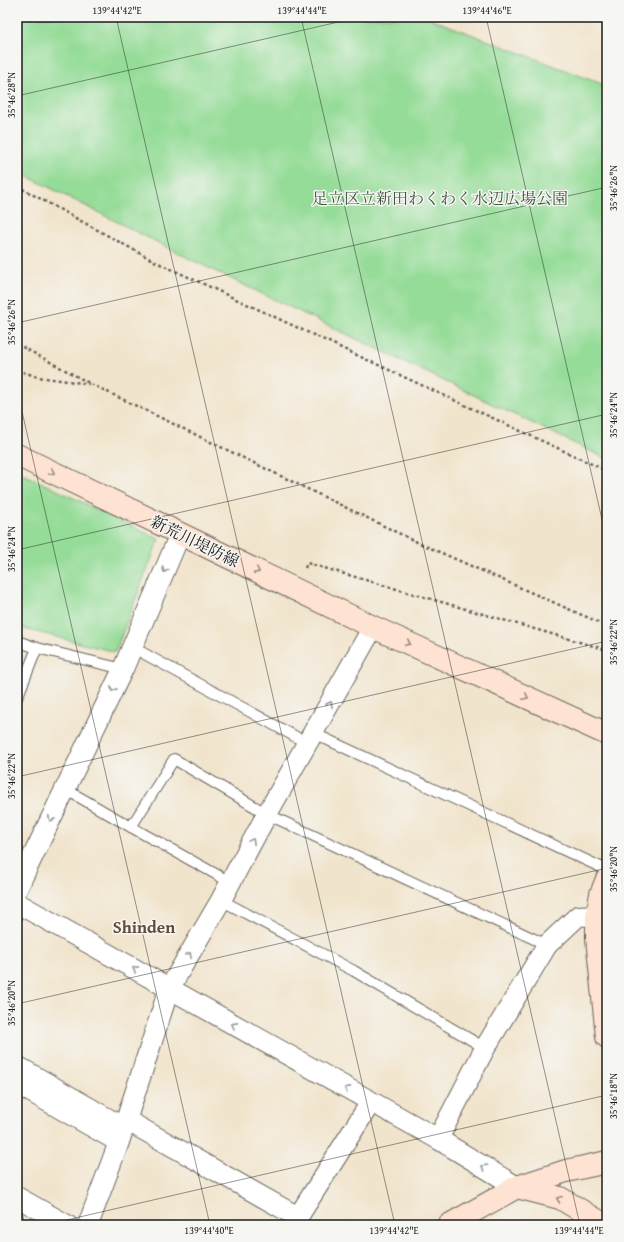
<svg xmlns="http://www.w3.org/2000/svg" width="624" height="1242" font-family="'Gentium Book Plus','Noto Serif JP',serif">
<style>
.green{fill:#94dc97;stroke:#587c5a}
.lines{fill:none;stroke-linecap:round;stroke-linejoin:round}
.lane-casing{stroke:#67625a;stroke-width:12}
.street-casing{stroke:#67625a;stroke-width:22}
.secondary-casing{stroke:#67625a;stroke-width:24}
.path{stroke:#67625a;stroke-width:2.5;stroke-dasharray:3 3;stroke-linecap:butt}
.lane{stroke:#fff;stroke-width:10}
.street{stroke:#fff;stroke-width:20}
.secondary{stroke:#fee3d2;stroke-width:22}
.oneway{stroke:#988980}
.oneway2{stroke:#999}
.ticks{fill:none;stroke:#1c1c1c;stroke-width:1;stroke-opacity:0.45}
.labels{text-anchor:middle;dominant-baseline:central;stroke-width:3;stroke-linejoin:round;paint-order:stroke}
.park-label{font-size:16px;fill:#405641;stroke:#f6f6f2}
.street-label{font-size:16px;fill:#1c1c1c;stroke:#f6f6f2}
.neighbourhood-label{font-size:17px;font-weight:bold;fill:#634a39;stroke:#f6f6f2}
.neatline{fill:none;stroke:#1c1c1c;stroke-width:1.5}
.ticks-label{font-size:10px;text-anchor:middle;fill:#1c1c1c}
</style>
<rect width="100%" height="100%" fill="#f6f6f2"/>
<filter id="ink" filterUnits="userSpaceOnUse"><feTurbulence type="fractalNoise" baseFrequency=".025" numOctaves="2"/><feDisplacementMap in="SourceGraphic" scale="8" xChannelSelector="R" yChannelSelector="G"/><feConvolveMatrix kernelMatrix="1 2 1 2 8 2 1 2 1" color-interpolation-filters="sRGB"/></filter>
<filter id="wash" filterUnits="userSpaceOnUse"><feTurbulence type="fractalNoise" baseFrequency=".012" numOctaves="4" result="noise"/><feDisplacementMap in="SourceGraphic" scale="16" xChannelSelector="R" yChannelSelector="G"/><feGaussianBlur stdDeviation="0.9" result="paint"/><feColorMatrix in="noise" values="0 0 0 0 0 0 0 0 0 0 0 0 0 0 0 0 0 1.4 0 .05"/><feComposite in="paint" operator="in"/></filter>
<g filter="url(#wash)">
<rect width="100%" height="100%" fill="#f1e4cc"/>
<g class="green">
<path d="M17 17H426L607 86V459L196 262 17 171Z"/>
<path d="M17 471 159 539 115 652 17 627V601L20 593 17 591Z"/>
</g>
</g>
<g filter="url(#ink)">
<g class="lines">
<defs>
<g id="lane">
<path d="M17 641 37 648 123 669"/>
<path d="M132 647 307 743"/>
<path d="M17 698 37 648"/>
<path d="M313 733 607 870"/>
<path d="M65 789 131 827 230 882"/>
<path d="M131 827 174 759 267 814 547 945"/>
<path d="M221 900 354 971 485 1048"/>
</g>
<g id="street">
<path d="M17 889 123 669 180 534"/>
<path d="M17 903 438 1139 517 1187"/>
<path d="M17 1066 124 1128"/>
<path d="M17 1084 119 1142"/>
<path d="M126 1120 298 1217 371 1102"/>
<path d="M438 1139 485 1048 547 945 578 916 597 915"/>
<path d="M17 1197 67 1225"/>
<path d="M88 1225 119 1142 169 989 221 900 267 814 373 627"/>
</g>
<g id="secondary">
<path d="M17 455 373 627 607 734"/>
<path d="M607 879 601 894 597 915V938L607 1037"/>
<path d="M517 1187 560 1198 605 1225"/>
<path d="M449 1225 517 1187 566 1171 607 1162"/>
</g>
</defs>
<use href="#lane" class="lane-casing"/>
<use href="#street" class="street-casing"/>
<use href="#secondary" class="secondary-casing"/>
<g class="path">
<path d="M17 186 156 262 607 471"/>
<path d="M17 344 91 384 419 543 607 626"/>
<path d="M17 370 38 377 89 384"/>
<path d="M305 568 307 563 607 650"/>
</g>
<use href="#lane" class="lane"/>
<use href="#street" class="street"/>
<use href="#secondary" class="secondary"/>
</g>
<defs><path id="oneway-chevron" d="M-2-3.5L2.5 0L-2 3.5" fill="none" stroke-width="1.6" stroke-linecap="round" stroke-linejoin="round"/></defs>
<g class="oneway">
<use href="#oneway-chevron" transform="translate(52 472) rotate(26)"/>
<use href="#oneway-chevron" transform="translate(257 571) rotate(26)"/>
<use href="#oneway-chevron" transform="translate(408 643) rotate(25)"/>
<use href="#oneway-chevron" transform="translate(526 697) rotate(25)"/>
<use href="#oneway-chevron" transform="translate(559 1199) rotate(-158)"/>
</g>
<g class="oneway2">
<use href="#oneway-chevron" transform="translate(165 570) rotate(113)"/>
<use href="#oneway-chevron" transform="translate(113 689) rotate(116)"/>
<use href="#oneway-chevron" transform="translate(330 704) rotate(-61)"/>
<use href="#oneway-chevron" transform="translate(51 819) rotate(116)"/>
<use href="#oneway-chevron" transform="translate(252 841) rotate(-62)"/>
<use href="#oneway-chevron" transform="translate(189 955) rotate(-60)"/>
<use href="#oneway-chevron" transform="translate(135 969) rotate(-151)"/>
<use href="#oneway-chevron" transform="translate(234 1025) rotate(-151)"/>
<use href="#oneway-chevron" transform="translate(347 1089) rotate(-151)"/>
<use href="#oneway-chevron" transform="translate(484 1167) rotate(-148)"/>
</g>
</g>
<path class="ticks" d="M116 17 395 1225M301 17 580 1225M486 17 607 541M17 96 360 17M17 323 607 187M17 390 210 1225M17 550 607 414M17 777 607 641M17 1004 607 868M17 1191 25 1225M45 1225 607 1095"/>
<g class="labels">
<g class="park-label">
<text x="440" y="198">足立区立新田わくわく水辺広場公園</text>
</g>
<g class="street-label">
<text transform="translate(195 541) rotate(26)">新荒川堤防線</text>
</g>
<g class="neighbourhood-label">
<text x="144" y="926">Shinden</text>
</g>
</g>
<rect width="624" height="1242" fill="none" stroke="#f6f6f2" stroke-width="44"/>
<rect x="22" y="22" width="580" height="1198" class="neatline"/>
<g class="ticks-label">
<text x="117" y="14">139°44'42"E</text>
<text x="302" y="14">139°44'44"E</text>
<text x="487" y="14">139°44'46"E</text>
<text transform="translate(11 95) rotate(-90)" y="4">35°46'28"N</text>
<text transform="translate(613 188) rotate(-90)" y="4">35°46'26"N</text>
<text transform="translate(11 322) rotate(-90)" y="4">35°46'26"N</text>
<text transform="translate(613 415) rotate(-90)" y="4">35°46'24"N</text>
<text transform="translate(11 549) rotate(-90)" y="4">35°46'24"N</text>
<text transform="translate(613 642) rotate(-90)" y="4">35°46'22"N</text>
<text transform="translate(11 776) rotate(-90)" y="4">35°46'22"N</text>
<text transform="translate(613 869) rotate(-90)" y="4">35°46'20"N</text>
<text transform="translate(11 1003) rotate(-90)" y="4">35°46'20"N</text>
<text transform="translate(613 1096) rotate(-90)" y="4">35°46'18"N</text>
<text x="209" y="1234">139°44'40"E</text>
<text x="394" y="1234">139°44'42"E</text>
<text x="579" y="1234">139°44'44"E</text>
</g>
</svg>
